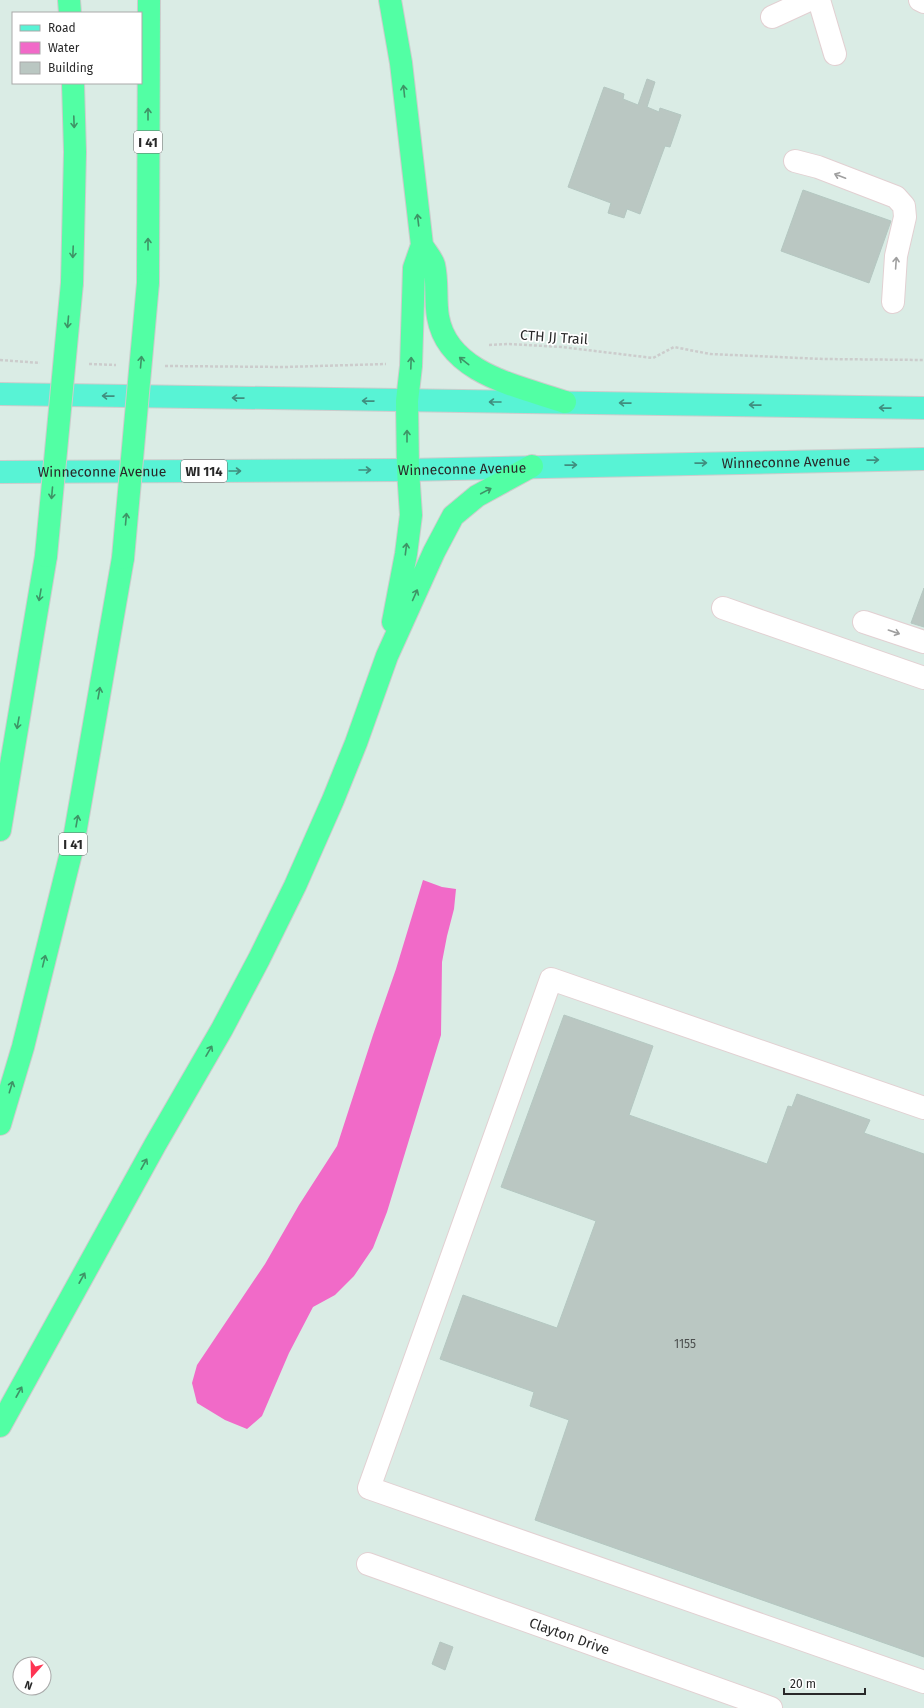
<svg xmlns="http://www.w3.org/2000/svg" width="924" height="1708" font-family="'Fira Sans',sans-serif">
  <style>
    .water { fill: #f16ac8 }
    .building { fill: #bac7c2; stroke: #b4c7c1 }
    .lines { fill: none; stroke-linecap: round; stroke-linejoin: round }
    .minor-casing { stroke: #e2d0d2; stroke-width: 24 }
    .major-casing { stroke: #ccc; stroke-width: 24 }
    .highway-casing { stroke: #ccc; stroke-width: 24 }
    .path { stroke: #ccc; stroke-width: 2.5; stroke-dasharray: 3 2; stroke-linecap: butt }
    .minor { stroke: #fff; stroke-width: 22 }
    .major { stroke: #58f3d5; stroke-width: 22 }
    .highway { stroke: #52ffa4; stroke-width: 22 }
    .highway-bridge-casing { stroke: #ccc; stroke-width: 24; stroke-linecap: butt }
    .highway-bridge { stroke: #52ffa4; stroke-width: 22 }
    .oneway { stroke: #3e9466 }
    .oneway2 { stroke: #9f9f9f }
    .oneway3 { stroke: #408e7f }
    .labels { text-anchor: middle; stroke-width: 3.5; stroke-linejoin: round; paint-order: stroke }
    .number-label { font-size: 12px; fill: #4d504f }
    .shield { fill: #fff; stroke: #696969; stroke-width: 1 }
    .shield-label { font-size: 13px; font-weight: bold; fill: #292929 }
    .street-label { font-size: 14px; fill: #292929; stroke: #fff }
  </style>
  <rect width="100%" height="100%" fill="#daece5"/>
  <!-- water -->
  <path class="water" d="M423 880 442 887 456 889 454 909 447 936 442 962 441 1035 387 1212 373 1248 354 1276 335 1295 313 1307 289 1353 262 1416 247 1429 225 1420 197 1403 192 1383 197 1365 265 1264 299 1205 337 1146 373 1035 396 969Z"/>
  <!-- building -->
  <path class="building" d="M647 79 655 82 647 107 659 112 660 108 681 115 670 147 665 146 640 214 627 209 624 218 608 213 611 203 568 187 604 87 624 94 623 99 638 105Z
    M803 190 891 221 869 283 781 251Z
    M924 588V627L911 623Z
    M564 1015 653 1046 629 1115 767 1164 788 1106 792 1107 797 1094 870 1120 864 1133 924 1154V1657L535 1520 569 1420 530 1406 534 1392 440 1359 463 1295 557 1328 596 1221 501 1187Z
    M440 1642 453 1647 445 1670 432 1664Z"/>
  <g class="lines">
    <defs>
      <g id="minor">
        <path d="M819 0 835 54"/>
        <path d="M920 0 924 2"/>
        <path d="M772 17 809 0"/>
        <path d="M795 161 818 167 896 197 904 206 905 217 896 256 893 302"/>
        <path d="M723 608 924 678"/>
        <path d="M864 622 924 642"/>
        <path d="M924 1108 551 979 369 1488 924 1682"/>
        <path id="s1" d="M368 1564 771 1708"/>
      </g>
      <g id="major">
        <path d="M0 394 924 408"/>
        <path id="s2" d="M0 472 408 470 924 459"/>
      </g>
      <path id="highway" d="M69 0 70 13
        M390 0 401 63 422 245 414 268 411 366 407 401 408 470 411 515 406 554 393 622
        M422 245C425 251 432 258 434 265 438 282 435 300 438 317 448 374 519 386 565 402
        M72 283 75 152 73 83
        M148 283 149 0
        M0 830 46 556
        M0 1124 23 1047 73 845 123 558
        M0 1426 155 1145 222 1029 259 959 295 886 333 800 356 743 387 656 434 552 453 516 477 496 532 466"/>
    </defs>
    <!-- minor casing -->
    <use href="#minor" class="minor-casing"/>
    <!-- major casing -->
    <use href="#major" class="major-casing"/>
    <!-- highway casing -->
    <use href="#highway" class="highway-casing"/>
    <!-- path -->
    <path class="path" d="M489 345 509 344 562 347 653 358 674 347 710 354 823 359 924 360
      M0 360 40 363
      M89 364 116 365
      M165 366 285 367 386 364"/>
    <!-- minor -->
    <use href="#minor" class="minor"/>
    <!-- major -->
    <use href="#major" class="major"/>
    <!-- highway -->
    <use href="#highway" class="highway"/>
    <defs>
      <path id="highway-bridge" d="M46 556 72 283
        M123 558 148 283"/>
    </defs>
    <!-- highway-bridge casing -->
    <use href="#highway-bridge" class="highway-bridge-casing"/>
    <!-- highway-bridge -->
    <use href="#highway-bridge" class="highway-bridge"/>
  </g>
  <!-- one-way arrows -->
  <defs><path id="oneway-shaft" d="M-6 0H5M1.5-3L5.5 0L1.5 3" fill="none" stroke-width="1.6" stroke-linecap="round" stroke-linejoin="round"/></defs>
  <g class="oneway">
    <use href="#oneway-shaft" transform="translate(404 91) rotate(-96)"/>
    <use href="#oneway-shaft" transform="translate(148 114) rotate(-90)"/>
    <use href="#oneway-shaft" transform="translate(74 122) rotate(88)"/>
    <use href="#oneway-shaft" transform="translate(418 220) rotate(-97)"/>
    <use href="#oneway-shaft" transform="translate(148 244) rotate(-90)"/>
    <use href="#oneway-shaft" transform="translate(73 252) rotate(92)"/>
    <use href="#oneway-shaft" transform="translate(68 322) rotate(95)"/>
    <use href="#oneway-shaft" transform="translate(464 361) rotate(-142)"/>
    <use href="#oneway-shaft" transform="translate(141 362) rotate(-85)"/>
    <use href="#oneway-shaft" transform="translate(411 363) rotate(-88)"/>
    <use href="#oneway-shaft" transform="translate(407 436) rotate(-90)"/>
    <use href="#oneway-shaft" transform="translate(486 491) rotate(-28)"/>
    <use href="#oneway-shaft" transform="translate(52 493) rotate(95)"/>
    <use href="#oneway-shaft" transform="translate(126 519) rotate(-85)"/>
    <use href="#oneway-shaft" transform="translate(406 549) rotate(-83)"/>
    <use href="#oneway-shaft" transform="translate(40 595) rotate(100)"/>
    <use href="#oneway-shaft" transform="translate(415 595) rotate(-66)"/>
    <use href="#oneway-shaft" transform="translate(99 693) rotate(-80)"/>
    <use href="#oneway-shaft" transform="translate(18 723) rotate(100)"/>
    <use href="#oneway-shaft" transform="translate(77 821) rotate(-80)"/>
    <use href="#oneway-shaft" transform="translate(44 961) rotate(-76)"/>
    <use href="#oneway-shaft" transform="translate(209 1051) rotate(-60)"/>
    <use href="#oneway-shaft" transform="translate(11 1087) rotate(-73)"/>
    <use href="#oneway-shaft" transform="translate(144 1164) rotate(-61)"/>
    <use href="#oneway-shaft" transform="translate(82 1278) rotate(-61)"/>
    <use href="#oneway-shaft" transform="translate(19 1392) rotate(-61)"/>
  </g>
  <g class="oneway2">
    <use href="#oneway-shaft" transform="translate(840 176) rotate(-159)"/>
    <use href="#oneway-shaft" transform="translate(896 263) rotate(-86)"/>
    <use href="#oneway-shaft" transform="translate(894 632) rotate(19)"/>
  </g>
  <g class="oneway3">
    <use href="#oneway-shaft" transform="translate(108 396) rotate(-179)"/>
    <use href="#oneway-shaft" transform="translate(238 398) rotate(-179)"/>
    <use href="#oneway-shaft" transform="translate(368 401) rotate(-179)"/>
    <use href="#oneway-shaft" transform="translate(495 402) rotate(-180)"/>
    <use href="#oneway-shaft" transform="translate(625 403) rotate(-179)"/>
    <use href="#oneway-shaft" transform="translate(755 405) rotate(-179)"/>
    <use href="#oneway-shaft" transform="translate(885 408) rotate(-179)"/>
    <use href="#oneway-shaft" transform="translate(873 460) rotate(-1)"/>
    <use href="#oneway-shaft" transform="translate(701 463) rotate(-1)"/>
    <use href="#oneway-shaft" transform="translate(571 465) rotate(-1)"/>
    <use href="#oneway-shaft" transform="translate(365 470)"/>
    <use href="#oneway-shaft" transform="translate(235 471)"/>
  </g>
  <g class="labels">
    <!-- number labels -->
    <g class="number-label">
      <text x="685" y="1348">1155</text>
    </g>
    <!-- shield labels -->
    <g class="shield">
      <rect x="134" y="131" width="28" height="22" rx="3"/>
      <rect x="181" y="460" width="46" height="22" rx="3"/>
      <rect x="59" y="833" width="28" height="22" rx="3"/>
    </g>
    <g class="shield-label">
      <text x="148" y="147">I 41</text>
      <text x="204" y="476">WI 114</text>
      <text x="73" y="849">I 41</text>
    </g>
    <!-- street labels -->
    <g class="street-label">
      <text transform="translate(554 337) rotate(4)" y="5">CTH JJ Trail</text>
      <text dy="5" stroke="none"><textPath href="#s2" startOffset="786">Winneconne Avenue</textPath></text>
      <text dy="5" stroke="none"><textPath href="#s2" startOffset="462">Winneconne Avenue</textPath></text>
      <text dy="5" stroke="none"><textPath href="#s2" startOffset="102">Winneconne Avenue</textPath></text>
      <text dy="5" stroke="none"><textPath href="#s1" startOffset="214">Clayton Drive</textPath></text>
    </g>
  </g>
  <!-- legend -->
  <rect x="12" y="12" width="130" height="72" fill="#ffffff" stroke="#a9a9a9"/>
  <rect x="20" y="25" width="20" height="6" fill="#58f3d5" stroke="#a9a9a9"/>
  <text x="48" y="32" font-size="12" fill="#292929">Road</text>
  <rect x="20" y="42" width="20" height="12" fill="#f16ac8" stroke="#a9a9a9"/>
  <text x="48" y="52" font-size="12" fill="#292929">Water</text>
  <rect x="20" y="62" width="20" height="12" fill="#bac7c2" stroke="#a9a9a9"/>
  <text x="48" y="72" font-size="12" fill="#292929">Building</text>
  <!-- north arrow -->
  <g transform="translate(32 1676) rotate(200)"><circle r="19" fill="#ffffff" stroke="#a9a9a9"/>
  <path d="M0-3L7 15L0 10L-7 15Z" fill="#fe3553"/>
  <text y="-6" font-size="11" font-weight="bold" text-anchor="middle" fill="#292929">N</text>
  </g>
  <!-- scale -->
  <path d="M784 1688v6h81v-6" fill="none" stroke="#292929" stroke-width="2"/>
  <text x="790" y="1688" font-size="12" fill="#292929" stroke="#ffffff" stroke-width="3" paint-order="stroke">20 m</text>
</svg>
